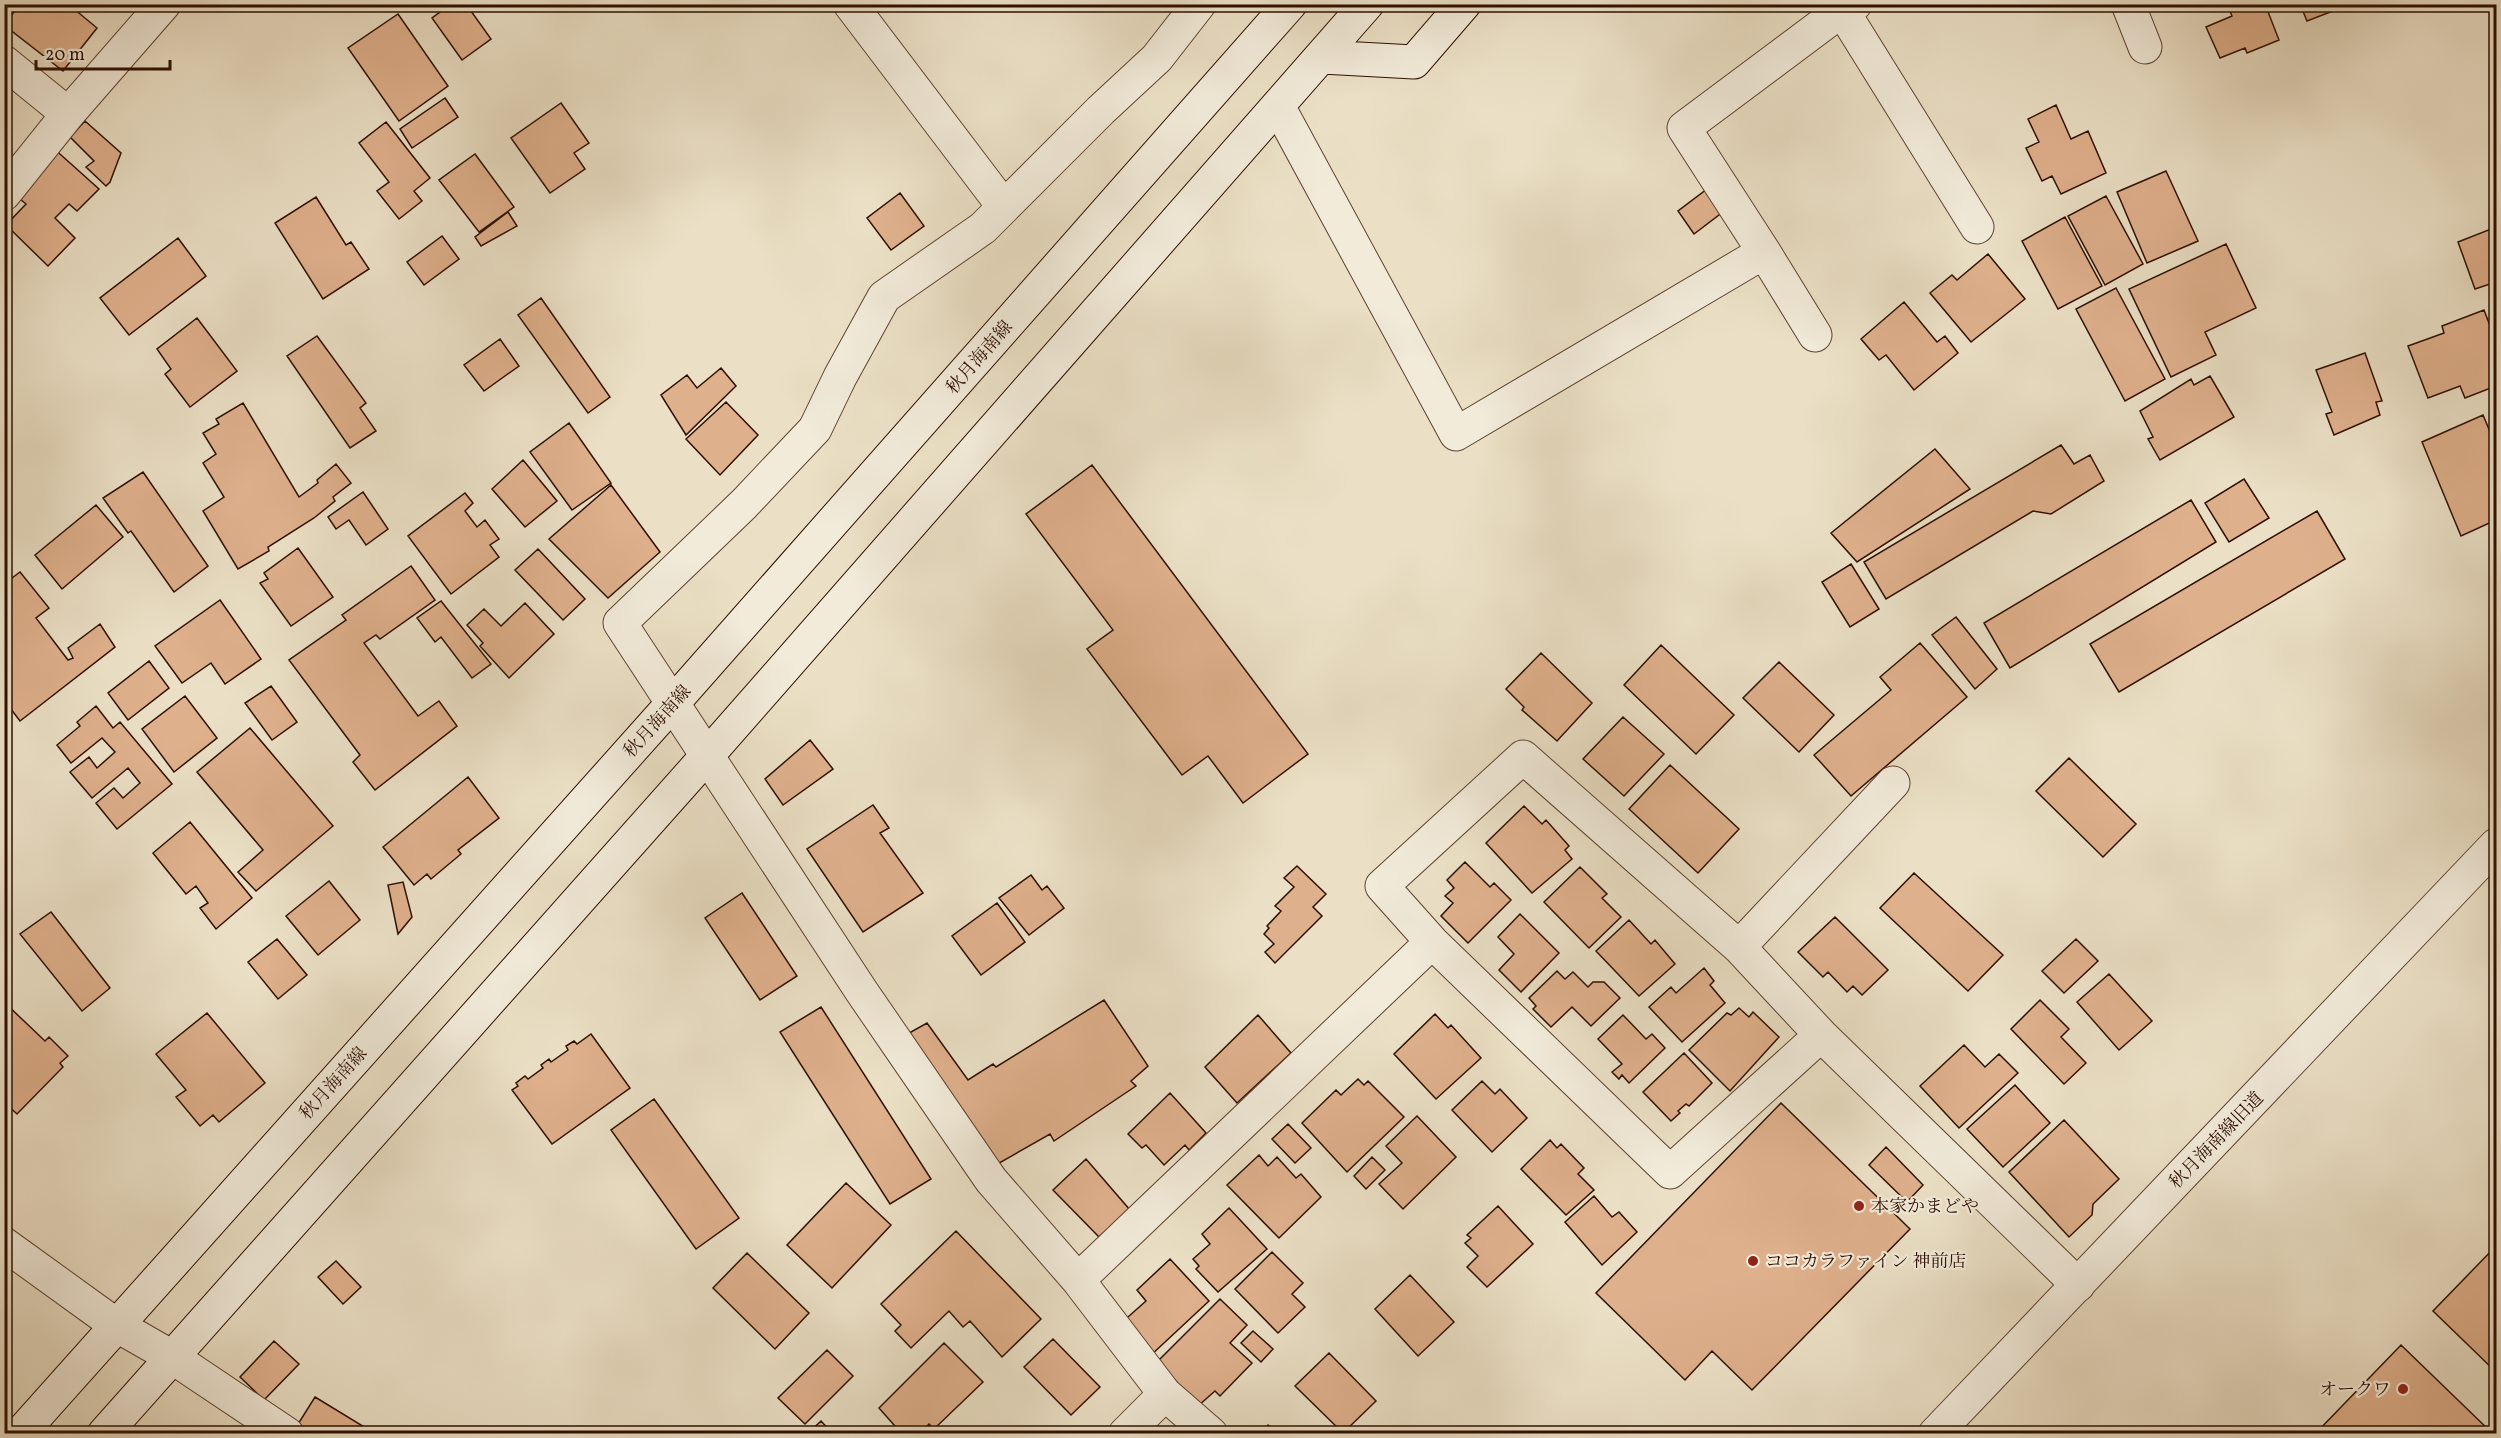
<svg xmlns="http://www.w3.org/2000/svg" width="2501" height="1438" font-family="Vollkorn,'Noto Serif JP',serif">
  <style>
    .building { fill: #dfb08c; stroke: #2e0f00; stroke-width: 1.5 }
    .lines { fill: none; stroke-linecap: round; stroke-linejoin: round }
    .minor-casing { stroke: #5d4332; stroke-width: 35 }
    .tertiary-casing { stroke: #5d4332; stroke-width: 35 }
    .secondary-casing { stroke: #2e0f00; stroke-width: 35 }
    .minor { stroke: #f2ebda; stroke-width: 33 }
    .tertiary { stroke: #f2ebda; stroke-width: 33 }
    .secondary { stroke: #f2ebda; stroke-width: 33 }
    .poi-dot { fill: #8f2418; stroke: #f2ebda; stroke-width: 2 }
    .labels { text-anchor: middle; stroke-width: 4.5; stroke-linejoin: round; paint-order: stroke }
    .street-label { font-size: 18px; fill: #2e0f00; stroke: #f2ebda }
    .poi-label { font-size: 18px; fill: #2e0f00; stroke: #f2ebda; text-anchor: start }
  </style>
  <rect width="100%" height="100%" fill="#ebe0c6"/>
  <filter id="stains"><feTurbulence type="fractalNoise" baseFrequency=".00333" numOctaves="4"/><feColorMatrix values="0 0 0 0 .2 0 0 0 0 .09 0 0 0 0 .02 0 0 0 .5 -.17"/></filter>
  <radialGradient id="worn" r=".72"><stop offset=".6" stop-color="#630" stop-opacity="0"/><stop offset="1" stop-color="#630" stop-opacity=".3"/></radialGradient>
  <!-- building -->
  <path class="building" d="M20 4H46L51 8 54 4H68L97 28 63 71 4 25Z
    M451 4H466L491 39 462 60 432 18Z
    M2240 4H2265L2279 40 2247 53 2245 48 2220 58 2206 27 2232 16 2229 9Z
    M2300 4H2351L2307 21Z
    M398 14 448 86 399 121 348 48Z
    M445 98 458 117 412 148 400 129Z
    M561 103 589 143 574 153 585 169 550 193 511 138Z
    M2056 105 2071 139 2088 131 2106 173 2061 194 2052 176 2042 181 2026 148 2039 142 2028 119Z
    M85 121 121 153 110 182 106 186 86 167 94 161 70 137Z
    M386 122 430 178 414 191 422 201 399 219 377 191 389 182 359 143Z
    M51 146 99 189 77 211 69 204 55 218 75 238 48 266 6 225 26 204 8 189Z
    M475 154 514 207 479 232 439 180Z
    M2166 171 2198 241 2147 263 2117 192Z
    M1715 183 1732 205 1694 234 1678 211Z
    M900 193 924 226 891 250 867 218Z
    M2106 196 2143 264 2105 285 2068 216Z
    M316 197 346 245 351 242 369 269 323 299 275 223Z
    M508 212 517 226 481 246 475 237Z
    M2065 217 2102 286 2058 309 2022 241Z
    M2496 227V282L2475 289 2458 242Z
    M442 236 459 259 424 285 407 262Z
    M178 238 206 276 129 335 100 298Z
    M2226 244 2256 308 2205 332 2216 355 2171 377 2129 289Z
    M1988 254 2025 299 1971 342 1930 293 1952 275 1957 280Z
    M2116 288 2165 379 2125 401 2076 309Z
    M541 298 610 397 588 413 518 315Z
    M1904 302 1937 342 1945 336 1958 353 1914 390 1886 355 1879 360 1861 339Z
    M2484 310 2489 323 2496 321V386L2465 398 2460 386 2428 398 2408 346 2444 333 2442 326Z
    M197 318 237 371 190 407 165 374 171 369 157 349Z
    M317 336 366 403 360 408 376 431 350 448 287 356Z
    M500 339 519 366 484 391 464 365Z
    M2365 353 2382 401 2376 402 2380 415 2334 435 2326 414 2332 412 2316 370Z
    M721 368 736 386 686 435 661 395 687 375 697 388Z
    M2210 376 2234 417 2160 460 2148 439 2153 437 2140 411 2191 379 2194 385Z
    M726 402 758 435 720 475 686 439Z
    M243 403 299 497 318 483 317 480 336 464 351 483 333 497 335 501 314 518 268 547 269 551 238 569 203 511 224 497 203 463 216 454 203 433 219 424 216 419Z
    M2483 415 2496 446V520L2461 536 2422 442Z
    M569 423 611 483 572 510 530 452Z
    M2061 445 2074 464 2090 455 2104 481 2051 514 2033 511 1886 599 1864 562Z
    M1935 449 1970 489 1857 562 1831 533Z
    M523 460 557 501 525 527 492 489Z
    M1092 465 1308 754 1243 803 1208 756 1182 775 1087 649 1113 630 1026 514Z
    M143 472 208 566 174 592 131 531 128 533 103 498Z
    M2244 479 2269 518 2229 542 2205 503Z
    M611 485 660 552 608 598 549 539Z
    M363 492 388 529 366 545 349 520 336 529 328 517Z
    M465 493 473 503 465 511 477 527 485 520 499 539 490 545 499 557 451 594 408 536Z
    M2191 500 2216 542 2010 668 1984 623Z
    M96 505 123 537 62 589 35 555Z
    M2317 511 2345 559 2119 692 2090 644Z
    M298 548 333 597 291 626 260 583 268 579 264 573Z
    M538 549 585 599 563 620 515 570Z
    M1851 564 1879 609 1850 627 1822 582Z
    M411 566 435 600 380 639 376 635 364 643 418 716 439 701 457 726 375 790 353 762 360 755 289 660 346 620 342 615Z
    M20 572 49 608 36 618 68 660 73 658 68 648 100 624 115 647 20 721 4 700V584Z
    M220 600 261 659 225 684 211 663 182 683 155 646Z
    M441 601 491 664 472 678 441 637 435 642 417 618Z
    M525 603 554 634 509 678 480 646 483 643 467 625 484 609 501 626Z
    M1956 617 1997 669 1975 689 1932 635Z
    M1920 643 1967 697 1851 796 1814 755 1891 690 1880 677Z
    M1661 645 1734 715 1696 754 1624 685Z
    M1541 653 1592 703 1557 741 1522 710 1524 707 1506 689Z
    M149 661 169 688 128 720 108 693Z
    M1779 662 1834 715 1799 752 1743 698Z
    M271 686 297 722 272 740 245 703Z
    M185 696 217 738 174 772 142 729Z
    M96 706 113 728 120 722 172 784 117 829 96 803 114 788 123 798 140 783 128 768 92 798 70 772 89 757 97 768 115 752 102 738 71 763 57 745 80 726 77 722Z
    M1623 717 1664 754 1624 796 1583 759Z
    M250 728 333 826 256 891 238 872 263 850 197 772Z
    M810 740 833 769 783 805 765 779Z
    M2069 758 2136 824 2103 857 2036 791Z
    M1670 765 1739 829 1698 873 1629 809Z
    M468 777 499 818 458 850 461 854 431 879 427 874 414 885 383 847Z
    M873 805 889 828 880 833 923 893 863 932 807 849Z
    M1524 806 1542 824 1546 820 1569 846 1565 850 1572 859 1532 893 1486 843Z
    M190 822 252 898 216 929 200 908 208 903 196 886 186 894 153 853Z
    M1465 862 1490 887 1494 883 1511 900 1468 943 1441 916 1453 903 1445 896 1454 888 1447 880Z
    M1297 866 1326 894 1313 907 1322 916 1275 963 1265 952 1274 944 1264 934 1269 928 1267 926 1281 911 1275 906 1294 887 1284 878Z
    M1580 867 1607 894 1602 898 1621 917 1589 948 1544 902Z
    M1914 873 2003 955 1968 991 1880 908Z
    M1031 875 1042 890 1047 886 1064 908 1029 935 999 898Z
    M329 881 360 920 318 955 286 916Z
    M403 882 412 917 398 934 388 885Z
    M742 893 797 976 760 1000 705 918Z
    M997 903 1025 942 981 975 952 936Z
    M51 912 110 988 82 1011 20 934Z
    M1520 914 1559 953 1521 992 1499 970 1514 954 1498 937Z
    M1835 917 1888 970 1862 995 1853 986 1847 992 1828 972 1823 977 1798 952Z
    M1629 920 1651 944 1655 940 1675 964 1639 996 1596 951Z
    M277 939 307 975 278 999 248 962Z
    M2076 939 2098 961 2064 993 2042 971Z
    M1704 968 1714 981 1710 985 1725 1003 1682 1042 1649 1007 1671 987 1676 993Z
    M1557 971 1565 979 1573 972 1588 987 1593 982H1604L1620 998 1591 1026 1572 1007 1551 1027 1533 1009 1536 1006 1529 998Z
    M2109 974 2152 1021 2119 1050 2077 1002Z
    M1104 1000 1148 1066 1131 1081 1136 1086 1054 1141 1050 1134 994 1166 902 1037 927 1023 968 1080 993 1064 996 1067Z
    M2040 1000 2069 1029 2061 1037 2086 1063 2064 1084 2011 1029Z
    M4 1002 45 1041 49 1037 68 1056 60 1063 63 1067 17 1114 4 1102Z
    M821 1007 931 1179 890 1204 780 1032Z
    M1739 1008 1749 1017 1753 1012 1779 1037 1730 1091 1689 1050 1727 1013 1731 1015Z
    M207 1013 265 1083 219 1122 213 1115 200 1126 176 1097 186 1090 156 1054Z
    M1435 1014 1448 1028 1451 1025 1481 1058 1436 1099 1394 1054Z
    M1258 1015 1291 1053 1237 1103 1205 1067Z
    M1623 1015 1646 1039 1652 1034 1665 1048 1629 1083 1622 1075 1619 1079 1612 1072 1622 1064 1598 1039Z
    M591 1034 630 1088 552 1144 512 1090 518 1086 516 1083 525 1076 528 1079 543 1068 541 1065 549 1059 551 1062 568 1050 566 1046 574 1041 577 1044Z
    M1964 1045 1985 1067 1999 1054 2018 1073 1959 1128 1920 1086Z
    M1684 1053 1712 1083 1689 1106 1686 1104 1678 1111 1680 1113 1671 1121 1643 1092Z
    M1358 1079 1364 1085 1368 1081 1404 1117 1347 1172 1302 1123 1336 1090 1341 1095Z
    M1482 1081 1495 1094 1500 1089 1527 1118 1492 1152 1452 1110Z
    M2015 1085 2050 1123 2003 1167 1967 1129Z
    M1170 1093 1206 1133 1189 1150 1185 1145 1164 1165 1146 1145 1142 1148 1128 1134Z
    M654 1099 739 1218 696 1249 611 1130Z
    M1781 1103 1910 1229 1752 1390 1712 1351 1685 1380 1596 1293Z
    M1417 1116 1456 1157 1403 1209 1379 1184 1402 1163 1386 1146Z
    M2064 1120 2119 1179 2093 1204 2092 1215 2069 1237 2009 1172Z
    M1288 1124 1311 1148 1295 1163 1272 1139Z
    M1550 1140 1557 1148 1561 1144 1584 1168 1578 1174 1594 1190 1566 1215 1521 1169Z
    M1886 1147 1923 1185 1907 1202 1869 1165Z
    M1259 1155 1268 1166 1277 1157 1296 1178 1301 1174 1321 1197 1279 1238 1227 1185Z
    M1372 1157 1385 1170 1366 1189 1354 1176Z
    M1086 1159 1130 1210 1099 1237 1053 1190Z
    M846 1183 891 1225 832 1288 787 1245Z
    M1594 1196 1612 1217 1619 1212 1637 1232 1602 1265 1565 1222Z
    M1498 1206 1533 1244 1487 1287 1467 1267 1478 1256 1465 1243 1471 1238 1467 1235Z
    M1229 1208 1267 1249 1218 1292 1196 1269 1199 1266 1193 1259 1210 1244 1202 1234Z
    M956 1231 1041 1319 1002 1357 970 1321 963 1327 949 1311 911 1348 895 1331 901 1325 881 1304Z
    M2496 1246V1372L2433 1311Z
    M1272 1252 1303 1283 1292 1294 1305 1307 1278 1333 1235 1289Z
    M747 1253 809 1313 775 1349 713 1288Z
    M1170 1259 1209 1301 1149 1357 1119 1325 1146 1301 1137 1290Z
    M336 1261 361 1287 343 1304 318 1277Z
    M1410 1275 1454 1322 1418 1356 1375 1309Z
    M1220 1299 1247 1325 1230 1343 1252 1363 1220 1396 1215 1391 1198 1406 1158 1361Z
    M1253 1331 1273 1349 1261 1362 1241 1343Z
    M1053 1339 1100 1387 1071 1415 1024 1367Z
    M274 1341 299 1364 264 1400 240 1377Z
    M944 1343 983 1382 934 1429 929 1424 919 1434H902L879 1408Z
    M2401 1345 2493 1434H2315Z
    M827 1350 853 1376 805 1424 778 1398Z
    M1329 1353 1376 1401 1343 1433 1295 1386Z
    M315 1397 366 1428 363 1434 293 1432Z
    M821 1421 833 1434H807Z
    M1268 1425 1278 1434H1261Z"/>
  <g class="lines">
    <defs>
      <path id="minor" d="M850 4 1004 207 983 228 884 297 840 377 815 429 744 504 620 623 862 992 991 1180 1078 1280 1165 1394 1211 1434
        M2128 4 2145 47
        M1842 10 1977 227
        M4 62 68 114
        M1278 106 1456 434 1764 252 1684 128 1842 10 1855 4
        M4 194 68 114 164 4
        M1004 207 1101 110 1157 58 1199 4
        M1764 252 1815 335
        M1739 947 1821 1035 2078 1285
        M1821 1035 1670 1172 1432 942 1382 886 1523 757 1739 947 1893 783
        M4 1244 116 1325 172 1357 287 1434
        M1078 1280 1432 942
        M1125 1434 1165 1394"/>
      <path id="tertiary" d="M1935 1434 2496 845"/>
      <path id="secondary" d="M1322 57 1414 62 1464 4
        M20 1434 672 704 1290 4
        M104 1434 706 757 1367 4"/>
    </defs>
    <!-- minor casing -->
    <use href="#minor" class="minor-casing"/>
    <!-- tertiary casing -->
    <use href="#tertiary" class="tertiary-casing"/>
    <!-- secondary casing -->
    <use href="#secondary" class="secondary-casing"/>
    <!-- minor -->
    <use href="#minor" class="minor"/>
    <!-- tertiary -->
    <use href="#tertiary" class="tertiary"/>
    <!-- secondary -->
    <use href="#secondary" class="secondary"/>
  </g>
  <!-- markers -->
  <g class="poi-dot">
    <circle cx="1859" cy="1206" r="6"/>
    <circle cx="1753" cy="1261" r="6"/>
    <circle cx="2403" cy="1389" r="6"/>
  </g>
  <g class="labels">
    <!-- street labels -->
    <g class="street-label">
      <text transform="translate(979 357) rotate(-49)" y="6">秋月海南線</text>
      <text transform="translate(657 721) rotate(-48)" y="6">秋月海南線</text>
      <text transform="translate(333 1083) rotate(-48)" y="6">秋月海南線</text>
      <text transform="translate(2216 1140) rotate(-46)" y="6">秋月海南線旧道</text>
    </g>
    <!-- poi labels -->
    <g class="poi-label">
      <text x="1871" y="1212">本家かまどや</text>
      <text x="1765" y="1267">ココカラファイン 神前店</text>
      <text x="2391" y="1395" text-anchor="end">オークワ</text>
    </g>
  </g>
  <!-- margin -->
  <rect width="2501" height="1438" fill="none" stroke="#ebe0c6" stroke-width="24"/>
  <rect x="6" y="6" width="2489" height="1426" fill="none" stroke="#2e0f00" stroke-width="3"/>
  <rect x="12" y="12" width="2477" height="1414" fill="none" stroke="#2e0f00" stroke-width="1.5"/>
  <!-- scale -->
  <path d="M36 60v9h134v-9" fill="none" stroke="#2e0f00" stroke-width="3"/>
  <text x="45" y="60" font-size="18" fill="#2e0f00" stroke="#f2ebda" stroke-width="4.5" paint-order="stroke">20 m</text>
  <rect width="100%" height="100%" filter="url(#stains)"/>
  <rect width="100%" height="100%" fill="url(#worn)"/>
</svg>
